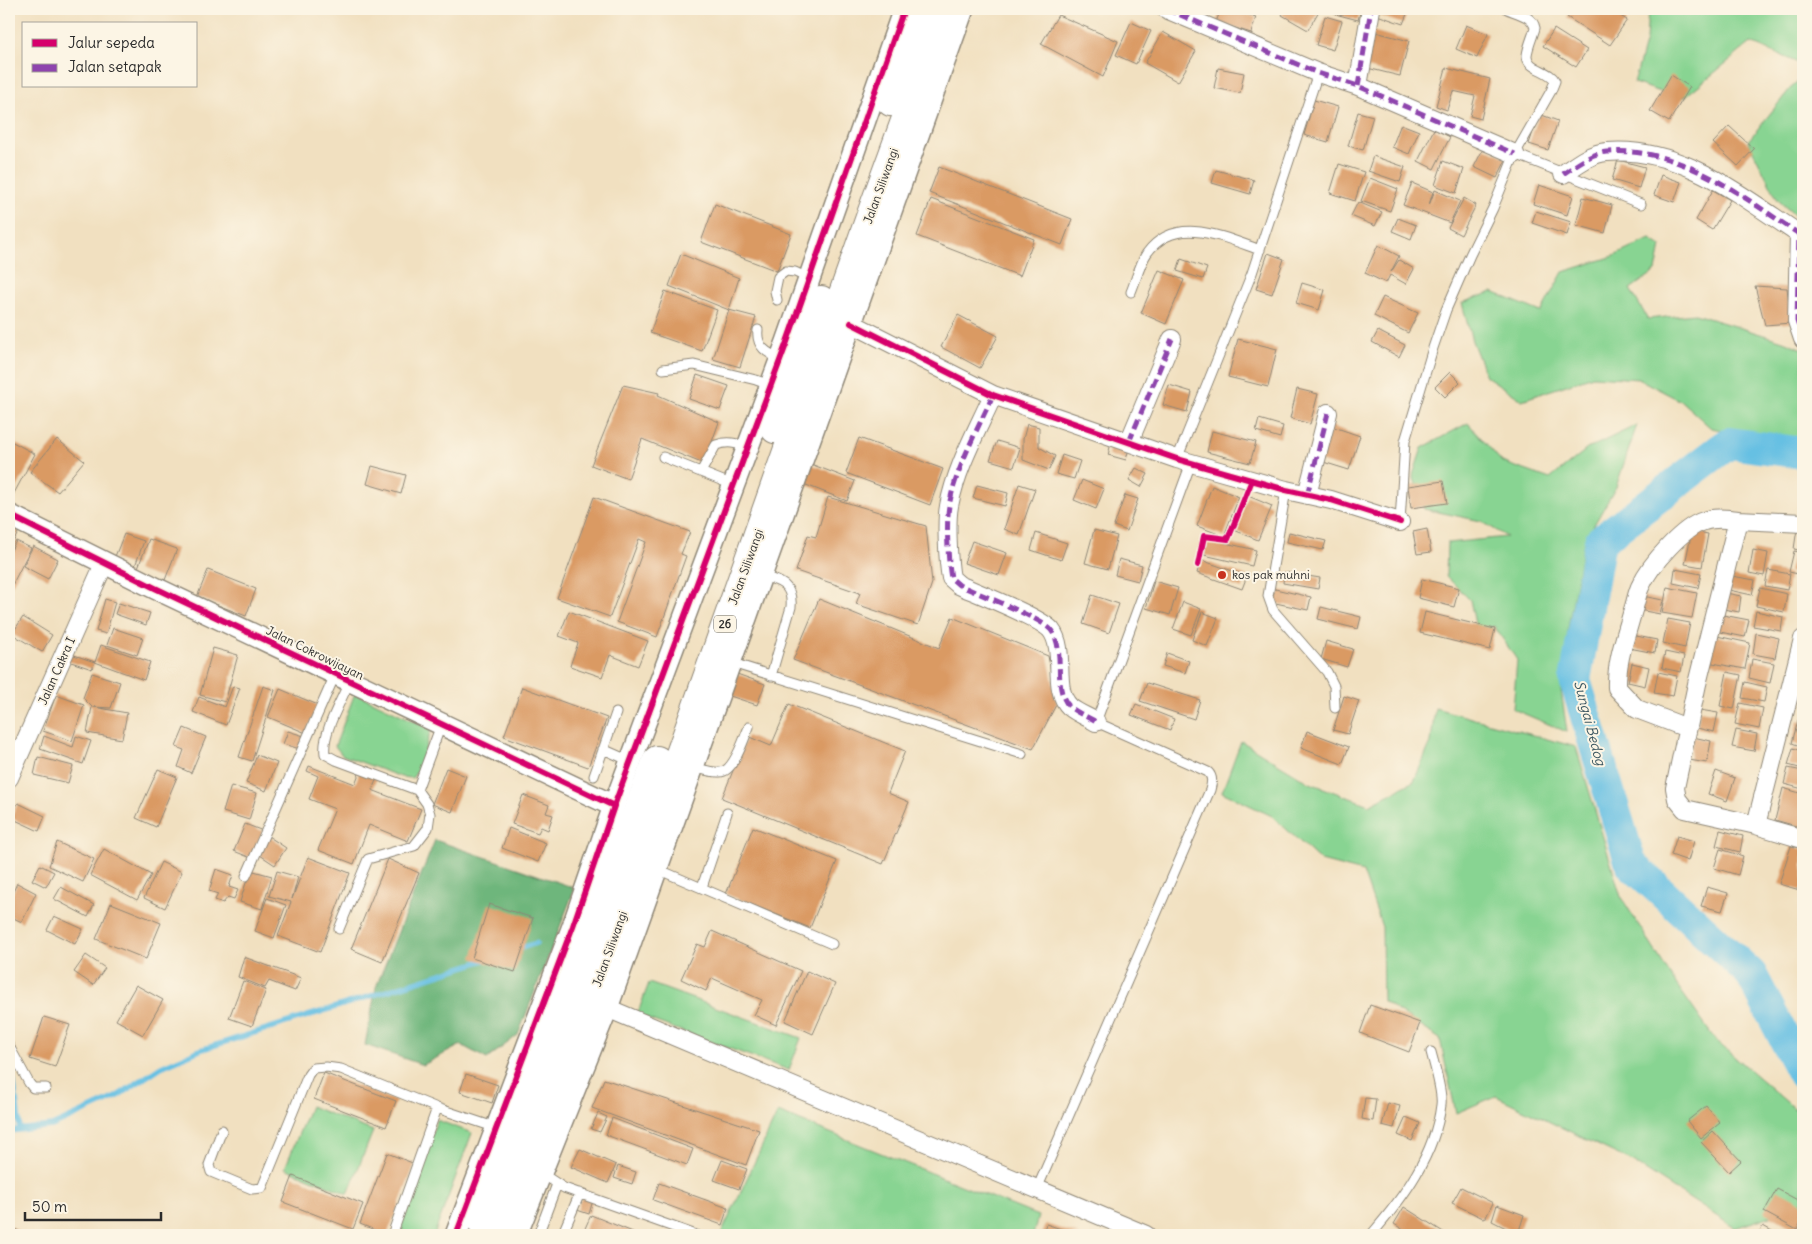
<svg xmlns="http://www.w3.org/2000/svg" width="1812" height="1244" font-family="Delius,sans-serif">
  <style>
    .green { fill: #88d492; stroke: #5a805e }
    .forest { fill: #6eb67c; stroke: #4c7054 }
    .lines { fill: none; stroke-linecap: round; stroke-linejoin: round }
    .stream { stroke: #66c0e3; stroke-width: 5.5 }
    .river { stroke: #66c0e3; stroke-width: 32 }
    .building { fill: #da9a64 }
    .service-casing { stroke: #8e8676; stroke-width: 11 }
    .minor-casing { stroke: #8e8676; stroke-width: 20 }
    .tertiary-casing { stroke: #8e8676; stroke-width: 24 }
    .trunk-casing { stroke: #8e8676; stroke-width: 30 }
    .service { stroke: #fff; stroke-width: 9 }
    .minor { stroke: #fff; stroke-width: 18 }
    .tertiary { stroke: #fff; stroke-width: 21 }
    .trunk { stroke: #fff; stroke-width: 28 }
    .quiet { stroke: #8e44ad; stroke-width: 5; stroke-dasharray: 10 5; stroke-linecap: butt }
    .cycleway-casing { stroke: #fcf5e5; stroke-width: 9 }
    .cycleway { stroke: #d6006c; stroke-width: 6 }
    .poi-dot { fill: #c8321e; stroke: #fcf5e5; stroke-width: 2 }
    .labels { text-anchor: middle; stroke-width: 4; stroke-linejoin: round; paint-order: stroke }
    .shield { fill: #fcf5e5; stroke: #6a6863; stroke-width: 1 }
    .shield-label { font-size: 11px; font-weight: bold; fill: #2b2b2b }
    .street-label { font-size: 12px; fill: #2b2b2b; stroke: #fcf5e5 }
    .poi-label { font-size: 12px; fill: #2b2b2b; stroke: #fcf5e5; text-anchor: start }
    .water-label { font-size: 14px; font-style: italic; fill: #3d5862; stroke: #fcf5e5 }
  </style>
  <rect width="100%" height="100%" fill="#fcf5e5"/>
  <filter id="ink" filterUnits="userSpaceOnUse"><feTurbulence type="fractalNoise" baseFrequency=".02" numOctaves="2"/><feDisplacementMap in="SourceGraphic" scale="10" xChannelSelector="R" yChannelSelector="G"/><feConvolveMatrix kernelMatrix="1 2 1 2 8 2 1 2 1" color-interpolation-filters="sRGB"/></filter>
  <filter id="wash" filterUnits="userSpaceOnUse"><feTurbulence type="fractalNoise" baseFrequency=".0096" numOctaves="4" result="noise"/><feDisplacementMap in="SourceGraphic" scale="20" xChannelSelector="R" yChannelSelector="G"/><feGaussianBlur stdDeviation="1.12" result="paint"/><feColorMatrix in="noise" values="0 0 0 0 0 0 0 0 0 0 0 0 0 0 0 0 0 1.4 0 .05"/><feComposite in="paint" operator="in"/></filter>
  <g filter="url(#wash)">
    <rect width="100%" height="100%" fill="#f1e0c0"/>
    <!-- green -->
    <path class="green" d="M1648 9H1803V65L1751 43 1682 99 1634 83 1646 40Z
      M1803 80V223L1778 200 1748 141 1794 84Z
      M1650 239 1661 246 1656 271 1630 289 1648 319 1695 314 1783 341 1803 349V439L1783 442 1711 428 1681 401 1639 379 1593 376 1522 400 1486 376 1472 341 1462 303 1492 292 1541 312 1563 272 1614 256Z
      M1468 423 1502 462 1550 479 1587 449 1637 425 1616 487 1584 542 1569 622 1561 690 1567 732 1513 709 1517 660 1494 626 1477 633 1470 600 1446 576 1447 543 1507 537 1481 521 1424 509 1413 475 1422 448Z
      M355 693 431 729 420 768 412 778 401 777 342 755 335 746Z
      M1435 708 1576 747 1621 897 1676 984 1716 1041 1803 1116V1205L1735 1228 1631 1161 1496 1096 1456 1113 1440 1039 1383 1001 1382 927 1363 872 1321 861 1272 816 1222 792 1241 741 1310 783 1369 805 1414 781 1431 742Z
      M649 983 801 1038 789 1070 637 1015Z
      M310 1106 373 1131 348 1194 285 1168Z
      M778 1112 1038 1216 1033 1235H724L721 1234Z
      M437 1120 472 1133 434 1235H399L395 1234Z"/>
    <!-- forest -->
    <path class="forest" d="M435 840 575 888 518 1035 487 1059 461 1045 423 1065 365 1045 376 987Z"/>
    <g class="lines">
      <!-- stream -->
      <path class="stream" d="M516 950 536 943
        M9 1070 13 1078 20 1129
        M9 1131 52 1126 116 1097 161 1067 200 1050 488 959"/>
      <!-- river -->
      <path class="river" d="M1803 453 1729 443 1600 541 1575 680 1631 864 1751 974 1803 1074"/>
    </g>
    <g id="blocks">
      <!-- building -->
      <path class="building" d="M1188 9H1209L1205 17Z
        M1221 9H1230L1256 17 1251 33 1216 22Z
        M1285 9H1320L1308 30 1282 15Z
        M1337 9H1361L1358 20 1335 14Z
        M1380 9H1409L1403 24 1377 15Z
        M1572 9H1609L1627 20 1610 45 1567 17Z
        M1058 15 1118 41 1103 77 1041 44Z
        M1325 16 1342 21 1333 50 1316 45Z
        M1131 22 1151 31 1136 64 1116 55Z
        M1466 25 1488 34 1477 58 1456 49Z
        M1554 29 1587 50 1576 67 1543 46Z
        M1372 31 1409 41 1400 76 1363 67Z
        M1163 32 1196 51 1178 82 1145 63Z
        M1218 68 1244 73 1240 93 1214 88Z
        M1446 68 1490 79 1481 119 1470 116 1475 96 1453 91 1447 110 1436 106Z
        M1671 75 1690 87 1669 122 1650 111Z
        M1314 100 1338 107 1328 142 1304 135Z
        M1358 112 1373 116 1363 150 1348 146Z
        M1539 114 1558 121 1548 150 1529 144Z
        M1401 124 1419 131 1409 154 1392 147Z
        M1729 126 1754 149 1738 166 1713 143Z
        M1434 129 1450 137 1434 169 1418 161Z
        M1484 147 1507 158 1497 178 1474 167Z
        M1373 156 1405 167 1400 182 1368 171Z
        M1618 160 1645 167 1639 188 1612 180Z
        M1443 161 1464 169 1456 193 1435 185Z
        M1339 164 1364 172 1355 201 1330 193Z
        M939 167 1072 219 1062 245 929 193Z
        M1216 170 1254 180 1250 194 1212 183Z
        M1661 175 1681 182 1674 202 1654 195Z
        M1370 178 1398 189 1390 211 1361 201Z
        M1412 183 1433 192 1429 205 1435 190 1460 201 1450 223 1403 205Z
        M1539 185 1573 196 1567 215 1533 204Z
        M1713 190 1730 200 1712 230 1696 220Z
        M1583 197 1612 205 1605 233 1576 225Z
        M1464 198 1476 205 1461 235 1448 228Z
        M931 199 1034 239 1020 276 917 236Z
        M1358 202 1382 212 1375 226 1351 216Z
        M715 204 791 234 777 271 701 242Z
        M1536 211 1571 222 1567 235 1532 223Z
        M1398 218 1416 225 1411 239 1392 231Z
        M1378 245 1399 256 1391 272 1399 260 1414 269 1406 284 1390 275 1386 283 1365 273Z
        M1268 253 1284 259 1272 294 1256 289Z
        M681 254 739 278 729 310 669 286Z
        M1181 259 1207 268 1203 279 1177 271Z
        M1159 270 1184 280 1166 324 1141 313Z
        M1302 283 1325 290 1319 310 1296 303Z
        M1755 286 1787 288 1791 323 1765 325Z
        M665 291 717 310 702 351 650 333Z
        M1383 297 1418 313 1408 333 1374 316Z
        M729 310 756 317 740 367 713 359Z
        M958 315 998 336 980 368 941 347Z
        M1378 331 1405 345 1399 357 1372 342Z
        M1238 339 1277 349 1268 387 1228 377Z
        M1450 372 1460 382 1445 397 1435 387Z
        M697 375 729 386 720 410 689 399Z
        M623 385 659 393 658 395 719 422 704 464 642 439 628 479 591 465Z
        M1169 385 1192 392 1187 412 1163 405Z
        M1297 389 1318 394 1310 424 1290 418Z
        M1259 419 1283 426 1280 438 1256 431Z
        M1027 424 1039 427V447L1055 456 1049 470 1023 460V439Z
        M1331 426 1360 436 1349 470 1320 461Z
        M1212 431 1256 442 1250 463 1207 452Z
        M859 438 943 469 930 505 846 473Z
        M57 439 84 461 58 492 30 472Z
        M9 440 35 454 11 499 9 498Z
        M997 441 1020 448 1014 467 990 460Z
        M1111 443 1129 448 1126 460 1108 455Z
        M1062 455 1080 461 1074 479 1056 474Z
        M808 463 855 481 847 501 801 483Z
        M372 466 406 475 401 494 367 484Z
        M1136 468 1148 474 1141 487 1129 480Z
        M1082 480 1104 489 1096 509 1074 500Z
        M1443 481 1447 503 1411 508 1408 486Z
        M1019 484 1035 489 1019 535 1004 529Z
        M977 485 1008 493 1005 506 973 498Z
        M1212 486 1239 497 1224 536 1197 526Z
        M1125 495 1138 499 1127 531 1114 526Z
        M1248 496 1272 506 1258 540 1234 530Z
        M594 497 690 532 681 554 686 556 657 637 617 622 646 542 639 539 610 617 557 598Z
        M828 497 926 526 932 583 918 625 856 604 860 593 796 571 808 535 816 537Z
        M9 526 19 531 10 548H9Z
        M1427 529 1431 552 1417 554 1413 532Z
        M1797 529 1803 530V551L1794 549Z
        M1094 530 1117 536 1108 569 1085 563Z
        M1692 531 1708 534 1702 567 1685 564Z
        M1289 532 1326 541 1323 550 1287 542Z
        M1036 533 1067 543 1061 560 1031 550Z
        M124 534 144 541 135 566 114 559Z
        M149 539 177 549 165 580 137 570Z
        M1208 539 1256 550 1252 566 1204 555Z
        M16 541 31 548 9 591V554Z
        M972 541 1007 553 999 575 964 563Z
        M33 546 58 559 48 579 23 566Z
        M1753 550 1768 553 1764 576 1749 573Z
        M1794 551 1803 553V575L1789 572Z
        M1119 559 1142 565 1138 581 1115 575Z
        M1201 560 1247 576 1242 589 1197 573Z
        M1675 569 1701 574 1698 588 1673 583Z
        M208 570 256 589 246 616 197 597Z
        M1768 570 1790 574 1787 590 1765 586Z
        M1284 572 1320 578 1318 589 1283 583Z
        M1726 575 1755 580 1752 595 1724 589Z
        M1422 579 1459 588 1454 607 1418 598Z
        M1154 581 1178 588 1170 615 1146 608Z
        M1667 587 1697 593 1692 618 1662 613Z
        M1760 588 1787 594 1784 612 1756 606Z
        M1275 589 1311 597 1308 610 1271 602Z
        M1721 592 1741 596 1739 612 1718 608Z
        M1092 595 1119 604 1109 633 1083 624Z
        M1642 596 1663 600 1660 614 1639 610Z
        M105 599 115 602 106 634 96 631Z
        M819 599 939 648 952 617 1048 656 1057 703 1033 749 793 660Z
        M1183 602 1201 609 1191 635 1173 629Z
        M119 603 150 613 146 625 115 614Z
        M1321 607 1361 617 1358 629 1318 619Z
        M569 611 648 641 638 666 610 655 602 677 570 666 578 643 559 636Z
        M1756 611 1783 617 1781 631 1753 626Z
        M1202 612 1218 618 1207 646 1192 640Z
        M1425 612 1495 629 1490 650 1420 633Z
        M1718 614 1749 620 1745 637 1715 631Z
        M23 617 52 635 42 652 12 634Z
        M1668 619 1690 623 1685 648 1663 643Z
        M113 628 143 638 137 655 107 645Z
        M1756 633 1779 638 1775 658 1753 654Z
        M1631 635 1657 640 1655 653 1629 648Z
        M1712 635 1750 643 1745 669 1707 662Z
        M1326 641 1353 649 1347 667 1321 659Z
        M101 645 150 662 144 680 95 662Z
        M213 648 238 655 225 702 200 695Z
        M1665 652 1684 656 1681 672 1662 668Z
        M68 653 95 662 92 669 65 660Z
        M1167 653 1189 661 1185 673 1163 666Z
        M1752 659 1774 663 1770 683 1749 678Z
        M1632 663 1649 667 1645 686 1628 682Z
        M1658 672 1677 676 1673 696 1654 693Z
        M1727 672 1741 675 1734 709 1720 706Z
        M92 673 120 682 111 708 94 707 127 713 122 739 87 733 92 707 83 698Z
        M737 674 765 684 757 705 730 696Z
        M1745 682 1767 687 1764 702 1742 698Z
        M1147 683 1200 700 1194 719 1140 701Z
        M233 686 240 688 226 725 193 712 199 697 225 707Z
        M263 686 275 690 252 761 239 757Z
        M522 687 607 718 588 767 504 736Z
        M280 689 318 705 306 733 268 717Z
        M56 695 84 705 72 741 43 731Z
        M1344 696 1359 701 1348 734 1333 730Z
        M1740 703 1763 708 1759 729 1735 724Z
        M789 704 905 751 888 793 909 802 883 864 722 798 747 736 771 746Z
        M1136 704 1174 719 1170 730 1131 715Z
        M1700 710 1718 713 1714 732 1697 728Z
        M1798 720 1803 722V747L1792 743Z
        M184 728 206 737 191 773 178 767 184 750 176 747Z
        M1736 730 1757 734 1754 751 1732 747Z
        M288 731 304 736 300 749 283 744Z
        M1307 731 1349 747 1342 764 1301 748Z
        M44 736 73 747 76 736 91 741 83 764 40 749Z
        M1693 737 1711 741 1707 763 1689 760Z
        M1793 748 1803 751V769L1788 765Z
        M257 755 277 763 266 791 246 783Z
        M38 757 73 766 68 783 34 775Z
        M309 766 355 784 360 771 377 778 372 790 421 809 408 841 369 825 354 864 318 850 335 809 309 799 318 776 307 771Z
        M446 768 466 776 452 812 432 804Z
        M1788 768 1803 771V789L1784 784Z
        M158 769 177 777 156 827 136 818Z
        M1716 771 1735 778 1727 801 1708 794Z
        M231 786 257 793 249 820 223 812Z
        M1783 788 1803 794V828L1775 820Z
        M523 795 549 805 546 813 553 815 548 830 541 827 538 833 512 824Z
        M18 803 45 816 39 831 11 818Z
        M245 824 263 831 251 858 234 851Z
        M753 827 837 861 810 928 726 894Z
        M509 828 546 843 538 862 502 848Z
        M1720 830 1743 836 1740 852 1716 846Z
        M268 836 286 848 275 865 257 853Z
        M1677 836 1694 841 1688 861 1671 855Z
        M57 842 94 859 83 882 49 866Z
        M1791 846 1803 849V891L1779 884Z
        M104 849 151 875 137 900 90 875Z
        M1720 849 1743 856 1738 875 1714 868Z
        M308 857 350 873 320 952 278 936 291 902 269 896 277 871 298 877 292 899Z
        M388 859 419 873 382 962 351 949Z
        M161 862 182 872 165 908 144 898Z
        M40 865 54 872 46 887 32 880Z
        M216 869 233 875 229 887 238 890 234 899 228 897 223 903 215 900 218 894 209 891Z
        M250 870 272 876 262 909 240 902Z
        M17 883 36 893 22 922 9 916V901Z
        M61 887 94 905 88 917 54 899Z
        M1707 887 1728 893 1722 911 1701 906Z
        M267 898 286 905 274 938 255 931Z
        M111 903 161 923 146 959 96 939Z
        M489 904 533 918 515 972 472 958Z
        M54 916 83 929 75 944 47 930Z
        M712 931 801 971 776 1025 754 1015 762 1000 712 978 706 991 681 979 697 944 705 947Z
        M86 955 105 968 93 985 74 972Z
        M244 957 301 978 295 991 269 981 265 988 238 977Z
        M807 971 835 984 813 1034 785 1021Z
        M243 981 266 990 252 1026 229 1018Z
        M136 985 163 1000 143 1035 116 1020Z
        M1370 1005 1420 1023 1409 1052 1360 1033Z
        M44 1017 70 1025 55 1067 30 1059Z
        M324 1073 396 1101 386 1127 314 1099Z
        M466 1074 498 1085 492 1103 460 1092Z
        M604 1079 759 1130 746 1165 592 1108Z
        M1365 1098 1376 1099 1373 1121 1362 1119Z
        M1388 1103 1400 1106 1394 1128 1382 1125Z
        M1706 1106 1720 1123 1701 1138 1687 1121Z
        M598 1113 607 1117 600 1132 591 1129Z
        M1406 1117 1420 1123 1412 1141 1398 1135Z
        M612 1118 693 1149 687 1165 606 1135Z
        M1713 1131 1741 1161 1729 1172 1701 1142Z
        M580 1149 616 1165 608 1183 571 1167Z
        M387 1153 415 1164 387 1235 360 1224Z
        M722 1160 747 1169 739 1189 714 1180Z
        M618 1166 636 1172 632 1184 614 1178Z
        M293 1176 363 1204 353 1229 283 1202Z
        M659 1183 728 1208 722 1225 653 1200Z
        M1461 1187 1493 1203 1485 1219 1452 1203Z
        M1777 1189 1803 1203V1218L1797 1230 1764 1212Z
        M581 1198 593 1200 589 1214 577 1210Z
        M1497 1205 1524 1215 1518 1234 1492 1221Z
        M1404 1207 1448 1235H1412L1394 1224Z
        M591 1215 640 1235H582Z
        M1046 1224 1079 1235H1042Z
        M9 1225 20 1232 18 1235H9Z
        M1763 1226 1779 1235H1758Z"/>
    </g>
  </g>
  <g filter="url(#ink)">
    <use href="#blocks" fill-opacity="0" stroke="#8e8676" stroke-width="1"/>
    <g class="lines">
      <defs>
        <path id="service" d="M1515 154 1641 204
          M1131 292C1136 280 1140 263 1147 253 1176 214 1223 237 1260 250
          M777 300 775 291 778 277 786 271 795 272 808 278
          M758 330C756 347 767 353 781 359
          M663 369 694 365 756 380 770 385
          M663 457 733 485
          M1177 459 1252 273 1318 73
          M701 472 716 445C728 441 736 443 747 447
          M1286 490 1268 596 1273 610 1327 672 1334 686 1335 708
          M1400 522 1405 441 1433 348 1446 310 1470 255 1493 208 1515 154 1551 91 1555 81C1550 70 1526 69 1527 55 1528 46 1533 36 1535 28 1533 16 1516 13 1507 9
          M762 576C781 581 793 585 791 607L771 676
          M729 662 1022 754
          M603 749 630 761
          M693 767C702 769 712 773 720 772 734 772 744 738 749 727
          M594 776 616 713
          M417 790 441 725
          M655 868 832 944
          M246 876 335 675
          M702 887 727 813
          M339 929 368 859 414 846 428 828 430 814 427 804 417 790 336 760 325 754C322 732 341 702 349 682
          M9 1046 29 1083 33 1088H46
          M222 1130 209 1165 211 1172 252 1189 262 1188 308 1075 313 1068 326 1067 341 1069 437 1108 497 1128
          M541 1173 564 1188 696 1235
          M1037 1189 1210 790C1212 783 1213 777 1208 772L1096 722 1191 463
          M392 1235 437 1108
          M538 1235 557 1184
          M562 1235 580 1193
          M1371 1235C1403 1198 1435 1155 1441 1105 1443 1093 1434 1064 1431 1052"/>
        <path id="minor" d="M1166 9 1318 73 1358 86 1515 154
          M1358 86 1371 9
          M1563 174C1576 165 1591 153 1607 152 1681 146 1741 196 1799 234L1797 321 1803 339
          M851 323 993 395 1177 459 1286 490 1331 500 1400 522
          M993 395C977 431 956 468 949 506 946 522 948 562 951 578L959 585C977 593 1041 618 1051 630 1067 651 1051 689 1070 707 1077 713 1088 717 1096 722
          M1129 442 1172 339
          M1307 495 1328 413
          M1803 523 1738 520 1697 684 1675 788 1677 799 1685 809 1756 825 1803 839
          M1687 728 1637 709 1617 688C1616 661 1626 636 1633 610 1636 602 1637 592 1641 585 1650 565 1683 527 1704 521 1715 517 1727 519 1738 520
          M9 778 104 564
          M1756 825 1803 639
          M607 1008 1146 1235"/>
        <path id="tertiary" d="M9 515 155 588 614 806
          M456 1235 573 926 614 806 787 342 904 9
          M516 1235 607 1008 963 9"/>
        <path id="trunk" d="M891 102 924 9
          M775 429 821 300
          M482 1222 657 760
          M497 1235 612 946 874 206 946 9"/>
      </defs>
      <!-- service casing -->
      <use href="#service" class="service-casing"/>
      <!-- minor casing -->
      <use href="#minor" class="minor-casing"/>
      <!-- tertiary casing -->
      <use href="#tertiary" class="tertiary-casing"/>
      <!-- trunk casing -->
      <use href="#trunk" class="trunk-casing"/>
      <!-- service -->
      <use href="#service" class="service"/>
      <!-- minor -->
      <use href="#minor" class="minor"/>
      <!-- tertiary -->
      <use href="#tertiary" class="tertiary"/>
      <!-- trunk -->
      <use href="#trunk" class="trunk"/>
      <!-- quiet -->
      <path class="quiet" d="M1166 9 1318 73 1358 86 1515 154
        M1358 86 1371 9
        M1563 174C1576 165 1591 153 1607 152 1681 146 1741 196 1799 234L1797 321 1803 339
        M993 395C977 431 956 468 949 506 946 522 948 562 951 578L959 585C977 593 1041 618 1051 630 1067 651 1051 689 1070 707 1077 713 1088 717 1096 722
        M1129 442 1172 339
        M1307 495 1328 413"/>
      <defs>
        <path id="cycleway" d="M851 323 993 395 1177 459 1286 490 1331 500 1400 522
          M9 515 155 588 614 806
          M1198 565 1204 536 1228 539 1252 480
          M456 1235 573 926 614 806 787 342 904 9"/>
      </defs>
      <!-- cycleway casing -->
      <use href="#cycleway" class="cycleway-casing"/>
      <!-- cycleway -->
      <use href="#cycleway" class="cycleway"/>
    </g>
  </g>
  <!-- markers -->
  <circle class="poi-dot" cx="1222" cy="575" r="5"/>
  <g class="labels">
    <!-- shield labels -->
    <rect class="shield" x="714" y="615.5" width="22" height="17" rx="4"/>
    <g class="shield-label">
      <text x="725" y="628">26</text>
    </g>
    <!-- street labels -->
    <g class="street-label">
      <text transform="translate(881 186) rotate(-70)" y="4">Jalan Siliwangi</text>
      <text transform="translate(746 567) rotate(-70)" y="4">Jalan Siliwangi</text>
      <text transform="translate(315 653) rotate(26)" y="4">Jalan Cokrowijayan</text>
      <text transform="translate(57 671) rotate(-66)" y="4">Jalan Cakra I</text>
      <text transform="translate(610 949) rotate(-70)" y="4">Jalan Siliwangi</text>
    </g>
    <!-- poi labels -->
    <g class="poi-label">
      <text x="1232" y="579">kos pak muhni</text>
    </g>
    <!-- water labels -->
    <g class="water-label">
      <text transform="translate(1590 723) rotate(75)" y="5">Sungai Bedog</text>
    </g>
  </g>
  <!-- margin -->
  <rect width="1812" height="1244" fill="none" stroke="#fcf5e5" stroke-width="30"/>
  <!-- legend -->
  <rect x="22" y="22" width="175" height="65" fill="#fcf5e5" stroke="#a8a49b"/>
  <rect x="32" y="39" width="25" height="8" fill="#d6006c" stroke="#a8a49b"/>
  <text x="68" y="48" font-size="15" fill="#2b2b2b">Jalur sepeda</text>
  <rect x="32" y="64" width="25" height="8" fill="#8e44ad" stroke="#a8a49b"/>
  <text x="68" y="72" font-size="15" fill="#2b2b2b">Jalan setapak</text>
  <!-- scale -->
  <path d="M25 1212v8h136v-8" fill="none" stroke="#2b2b2b" stroke-width="2.5"/>
  <text x="32" y="1212" font-size="15" fill="#2b2b2b" stroke="#fcf5e5" stroke-width="4" paint-order="stroke">50 m</text>
</svg>
